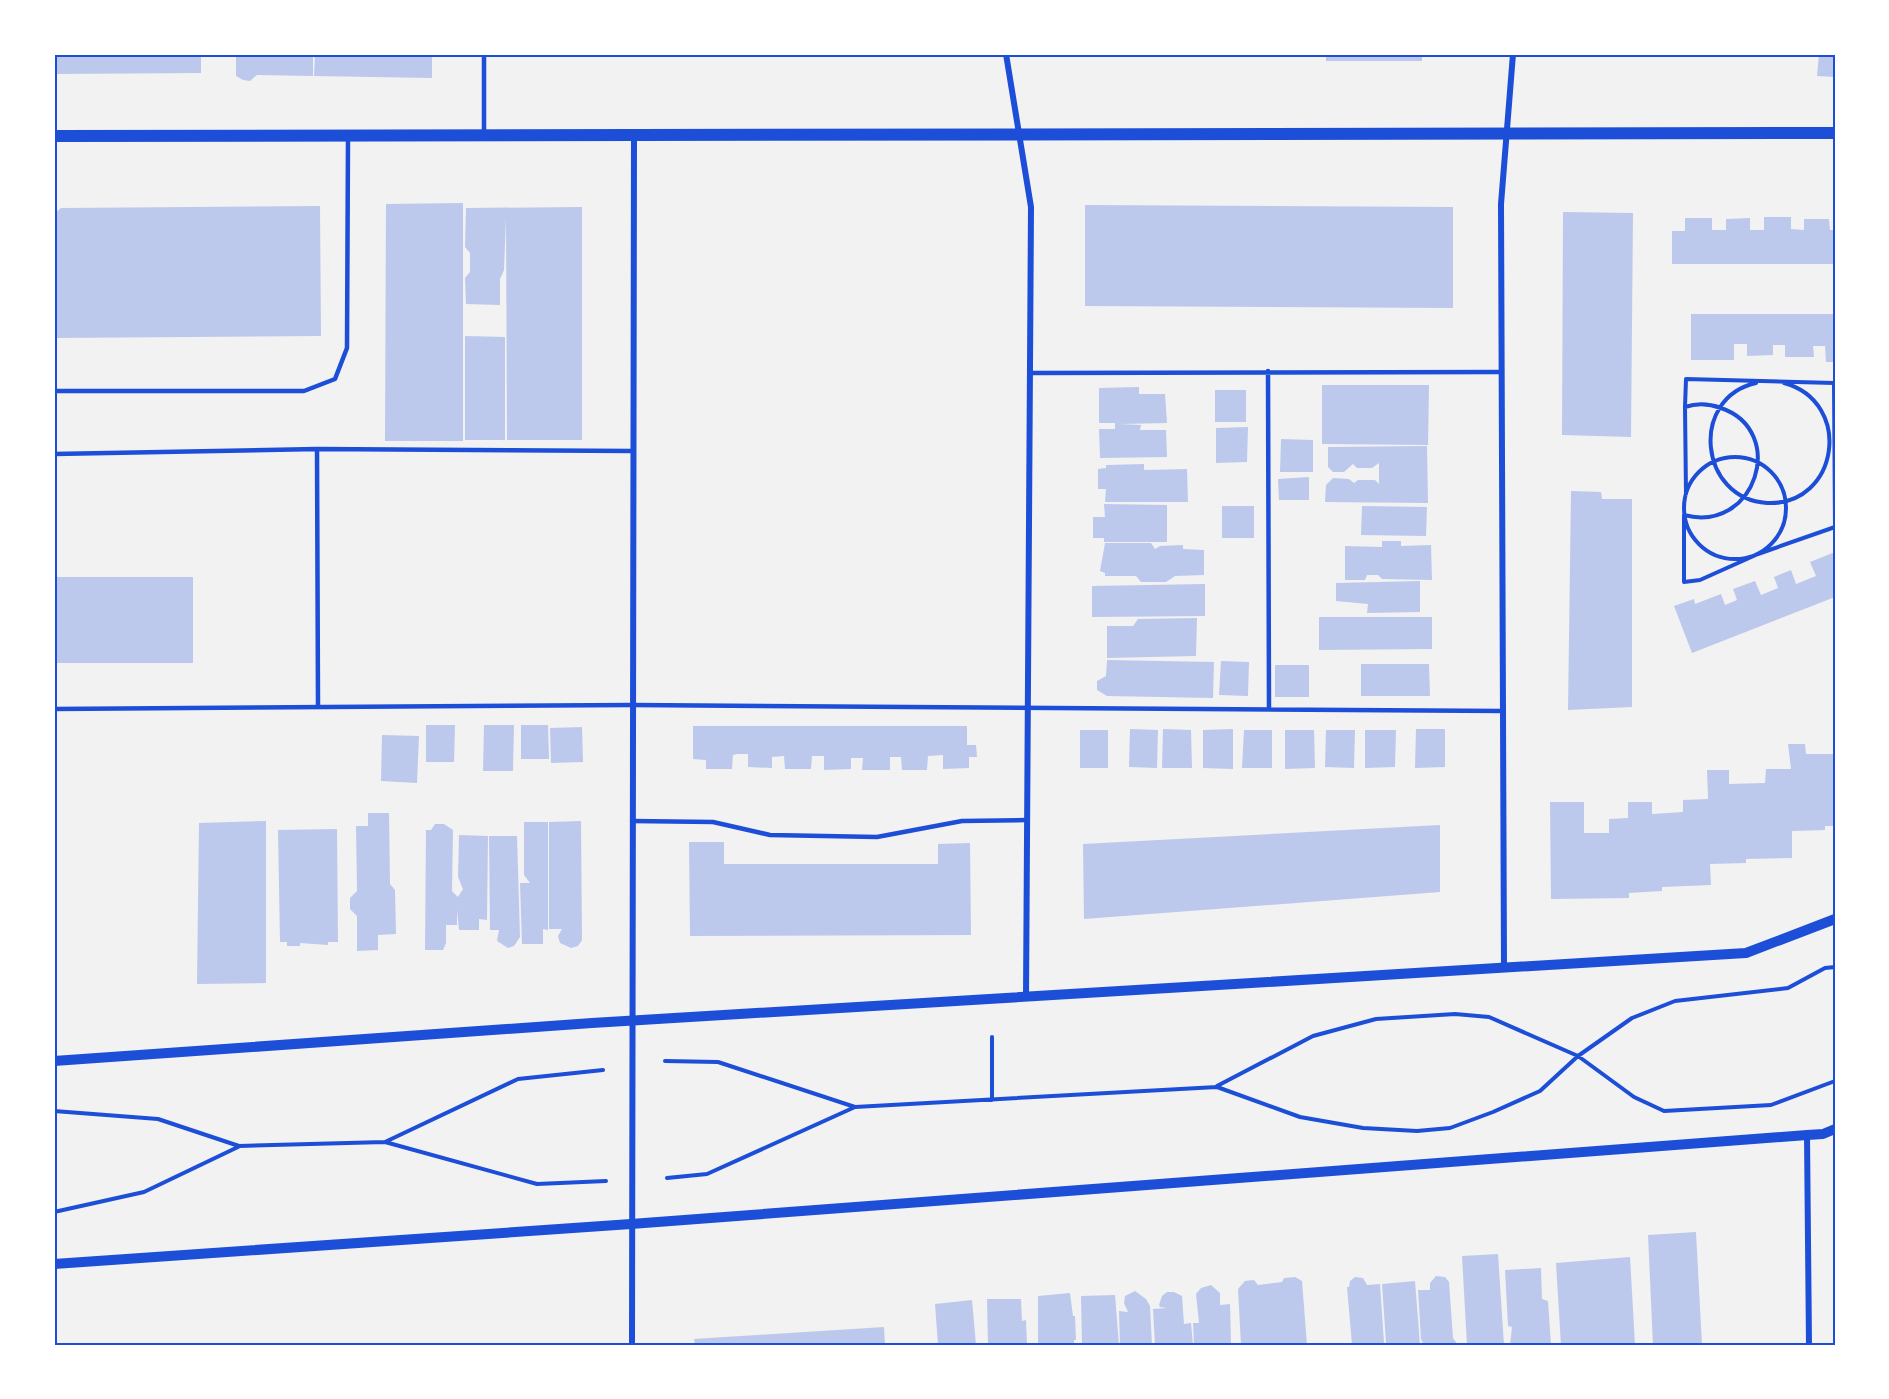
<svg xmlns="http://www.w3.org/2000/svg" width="1889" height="1399" font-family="'Exo 2',sans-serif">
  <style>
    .building { fill: #bdc9ec }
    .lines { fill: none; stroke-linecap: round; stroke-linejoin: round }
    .path { stroke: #1d4ed8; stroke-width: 4 }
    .service { stroke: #1d4ed8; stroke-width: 4.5 }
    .minor { stroke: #1d4ed8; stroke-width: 6 }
    .tertiary { stroke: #1d4ed8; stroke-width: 10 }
    .secondary { stroke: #1d4ed8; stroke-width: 12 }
    .neatline { fill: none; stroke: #1d4ed8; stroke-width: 2 }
  </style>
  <rect width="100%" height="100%" fill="#f2f2f2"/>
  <!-- building -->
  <path class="building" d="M54 54H201V73L54 74Z
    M236 54H313V76L257 75 250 81 243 80 236 76Z
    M315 54H432V78L314 76Z
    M1326 54H1422V61H1326Z
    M1819 54H1835V77L1817 76Z
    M463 203V441H385L386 204Z
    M1085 205 1453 207V308L1085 306Z
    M320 206 321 336 54 338V214L61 208Z
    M582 207V440H507L506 217 504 270 500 279V305L466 304 465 278 470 272V253L465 247 466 208Z
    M1563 212 1633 213 1631 437 1562 435Z
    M1764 217H1791V229L1804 230V219H1829L1830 230H1835V264H1672V231H1685V218H1712V230H1726V219L1750 218V230H1764Z
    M1691 314H1835V362H1826L1825 346H1813L1814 357H1785V345H1773V355L1747 356V344H1734V360H1691Z
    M465 336 505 337V440H465Z
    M1322 385H1429L1428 445 1322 444Z
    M1139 387V394H1165L1167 423 1120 424 1141 425 1140 430H1166L1167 457 1100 458 1099 429H1115V423H1099V388Z
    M1215 390H1246V422H1215Z
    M1248 427 1247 462 1216 463V428Z
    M1281 439 1313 440V472H1280Z
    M1427 446 1428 503 1325 502 1326 485 1333 478 1349 479 1354 483 1358 480H1375L1379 484V463L1372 468H1357L1353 464 1344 472H1333L1328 467V447Z
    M1144 464V470L1187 469 1188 502H1105L1106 489H1098V469L1106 468V465Z
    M1309 477V500H1279L1278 479Z
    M1571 491 1601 492 1602 499H1632V707L1568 710Z
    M1104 504 1167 505V542H1104V538H1093V517H1105Z
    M1222 506H1254V538H1222Z
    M1362 506 1427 507 1426 536 1361 535Z
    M1382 541H1401V546L1431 545 1432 580 1382 579 1378 575H1367L1365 580H1345V546L1382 547Z
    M1105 543H1151L1155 549 1160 546 1183 545V549L1204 550V575L1175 576 1166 582H1141L1136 576H1105V573L1100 571Z
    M1835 552V597L1692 653 1674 606 1694 599 1695 604 1721 594 1725 605 1737 600 1733 589 1755 581 1761 595 1778 588 1774 577 1791 570 1796 584 1816 576 1810 562Z
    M54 577H193V663H54Z
    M1420 581V612L1367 613 1368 604 1336 601V583Z
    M1205 584V616L1092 617V586Z
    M1319 617H1432V649L1319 650Z
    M1197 618 1196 656 1107 658V626H1133L1138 619Z
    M1107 660 1214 662 1213 698 1107 696 1097 690V681L1106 676Z
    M1221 661 1249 662 1248 696 1219 695Z
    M1361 664H1429L1430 696H1361Z
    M1275 665H1309V697H1275Z
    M426 725H455L454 762H426Z
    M484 725H514L513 771H483Z
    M521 725H548L549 759H521Z
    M693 726H967V745H976L977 757H969V768L943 769V755L928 756 927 770H902L901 757H890V770H862L863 758H851V769L824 770V756H812L811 769H785L784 756 772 757V768L748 767V754H737L733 755 732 769H706V760L693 759Z
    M582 727 583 762 551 763 550 728Z
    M1130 729 1158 730 1157 768 1129 767Z
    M1163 729 1191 730 1192 768H1162Z
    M1233 729V769L1203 768V730Z
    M1416 729H1445V767L1415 768Z
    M1080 730H1108V768H1080Z
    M1244 730H1272V768H1242Z
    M1285 730H1314L1315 768 1285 769Z
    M1326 730H1355L1354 768 1325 767Z
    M1365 730H1396L1395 767 1365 768Z
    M382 735 419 736 417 783 381 781Z
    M1788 744H1805L1806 754H1835V826H1825V830L1792 831V858L1746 859V863L1710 864 1711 885 1662 887V891L1629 893V898L1551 899 1550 802H1584V833H1609V819L1628 818V802H1652V814L1683 812V800L1708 799 1707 770H1729V784L1765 783 1766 769H1791Z
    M368 813H389L390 884 395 890 396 934 378 935V950L357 951V916L350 909V898L357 891 356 826H368Z
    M266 821V983L197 984 199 823Z
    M581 821 582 940 578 946 571 948 560 943 558 936 562 929H549V822Z
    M524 822H548V930L543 929V944H522L520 883H530L524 875Z
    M435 824H444L453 830 452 891 458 897 463 889 458 877 459 835 488 836 487 920 479 919V930H459L457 909V925H446V943L443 950H425L426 830H431Z
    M1440 825V892L1084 919 1083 844Z
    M337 829 338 942H328V945L300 943V946H287V942H280L278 830Z
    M489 836H517L520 937 514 946 508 948 497 941 499 930H490Z
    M689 842H724V864H938V844L970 843 971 935 690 936Z
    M1696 1232 1702 1345H1653L1648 1235Z
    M1498 1254 1504 1345H1467L1462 1256Z
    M1630 1257 1635 1345H1561L1556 1263Z
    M1541 1268 1542 1299 1548 1301 1551 1345H1510L1512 1327 1508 1326 1505 1270Z
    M1436 1276 1445 1277 1449 1282 1453 1338 1458 1345H1424L1421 1339 1418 1290H1430V1283Z
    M1295 1277 1302 1281 1307 1345H1241L1238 1289 1245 1281 1254 1280 1258 1285 1282 1282 1284 1278Z
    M1355 1277 1363 1278 1367 1285 1380 1284 1384 1343 1380 1345H1352L1347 1287H1349L1350 1281Z
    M1415 1281 1420 1345 1386 1343 1382 1284Z
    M1211 1285 1220 1293V1305L1230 1304 1231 1345H1194L1193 1323H1199L1196 1294 1201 1288Z
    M1135 1291 1146 1299 1150 1306 1152 1345H1120L1119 1311 1128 1312 1124 1303 1125 1296Z
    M1167 1292H1174L1182 1296 1184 1324 1191 1323 1193 1345H1155L1153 1309 1167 1308 1160 1307 1159 1305 1162 1296Z
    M1070 1293 1073 1316H1075L1076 1340H1074V1345H1041L1038 1342V1296Z
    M1115 1295 1119 1345H1082L1081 1296Z
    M987 1299H1021L1022 1321 1026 1320 1027 1344 988 1345Z
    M972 1300 976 1345H938L935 1304Z
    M884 1327 885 1345H695L694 1339Z"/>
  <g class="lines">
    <!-- path -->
    <path class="path" d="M1756 383C1689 398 1699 499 1767 503 1839 506 1854 402 1784 383
      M1685 407 1686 379 1834 383 1835 527 1758 554 1700 580 1684 582V515C1756 534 1788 431 1721 408 1710 404 1697 403 1685 407L1686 494
      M1684 508a51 51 0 1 1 102 0a51 51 0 1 1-102 0Z
      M992 1037V1100
      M665 1061 718 1062 855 1107
      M1217 1086 1313 1036 1376 1019 1455 1014 1489 1017 1578 1056 1634 1097 1664 1111 1771 1105 1835 1081
      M54 1111 158 1119 239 1146 385 1142 518 1079 603 1070
      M385 1142 537 1184 606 1181
      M667 1178 707 1174 855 1107 1217 1087 1300 1117 1363 1128 1417 1131 1450 1128 1493 1112 1540 1091 1578 1056 1632 1018 1675 1001 1788 988 1825 968 1835 967
      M54 1212 144 1192 238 1147"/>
    <!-- service -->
    <path class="service" d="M484 54V135
      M1268 371 1269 709
      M1030 373 1502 372
      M54 391H304L335 379 347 348 348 136
      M317 449 318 705
      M54 454 317 449 633 451
      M54 709 632 705 1503 711
      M632 821 713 822 770 835 877 837 962 821 1027 820"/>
    <!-- minor -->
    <path class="minor" d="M1006 54 1031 207 1026 998
      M1504 968 1501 204 1513 54
      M1807 1135 1809 1345
      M632 1345 634 135"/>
    <!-- tertiary -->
    <path class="tertiary" d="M54 1061 592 1023 1746 953 1835 919
      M54 1264 631 1224 1807 1135 1823 1134 1835 1129"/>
    <!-- secondary -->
    <path class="secondary" d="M54 136 1835 133"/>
  </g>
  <!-- border -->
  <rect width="1889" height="1399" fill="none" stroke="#ffffff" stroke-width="111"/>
  <rect x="56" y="56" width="1778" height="1288" class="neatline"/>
</svg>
